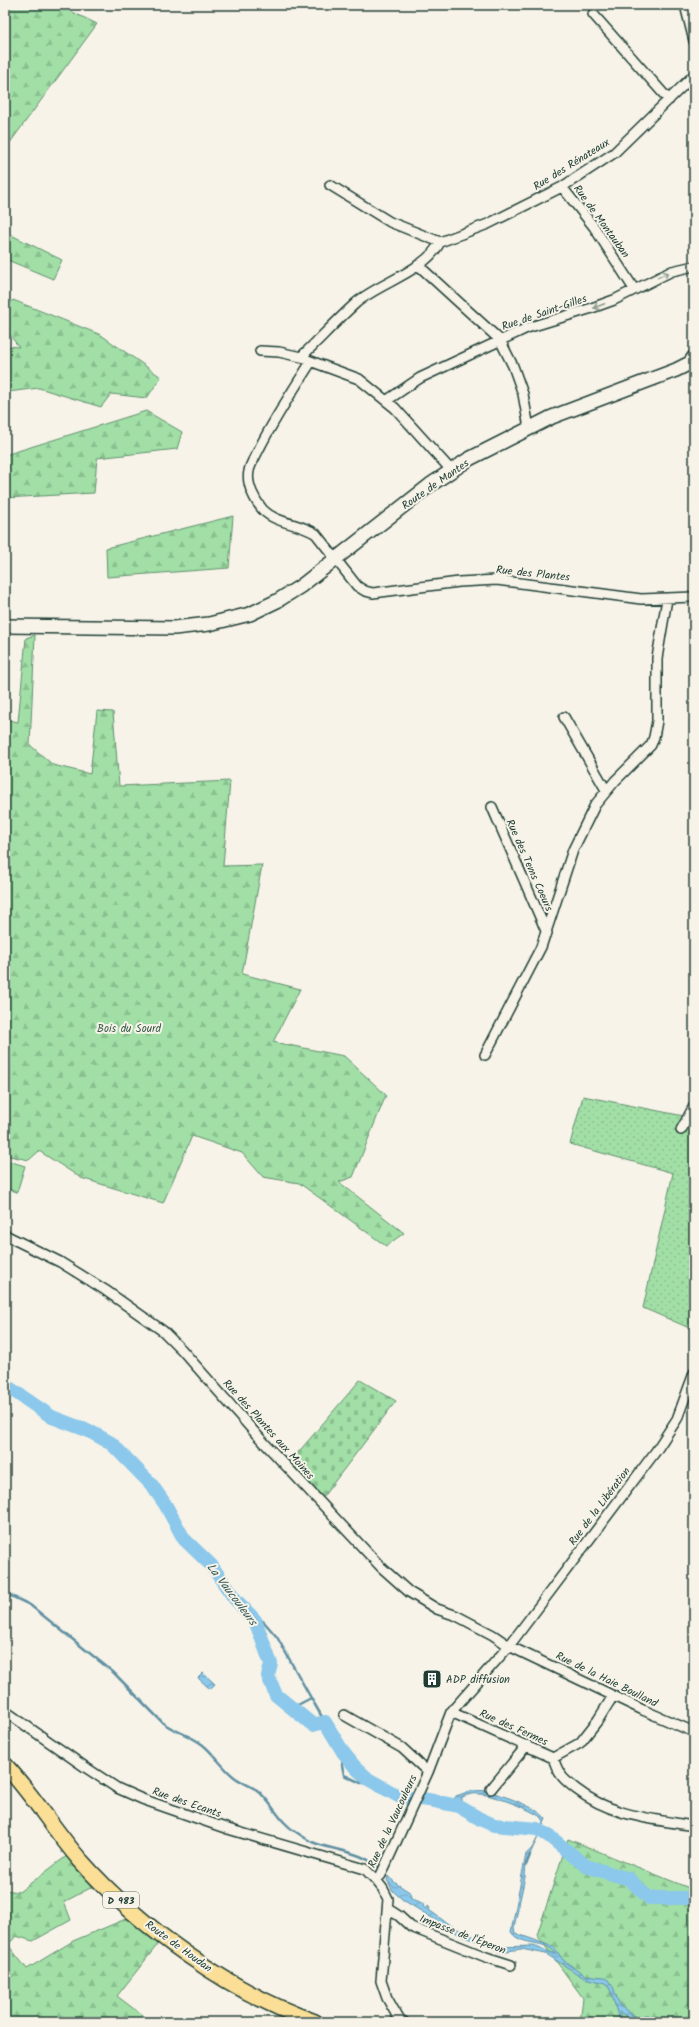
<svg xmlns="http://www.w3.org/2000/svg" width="699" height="2027" font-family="Kalam,sans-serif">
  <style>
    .grass { fill: url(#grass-dots); stroke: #608e6d }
    .forest { fill: url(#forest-firs); stroke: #608e6d }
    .cemetery { fill: url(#cemetery-stones); stroke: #608e6d }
    .garden { fill: #a1dfa6; stroke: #608e6d }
    .water { fill: url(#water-waves); stroke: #6090a2 }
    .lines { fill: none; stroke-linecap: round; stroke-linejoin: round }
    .stream { stroke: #6090a2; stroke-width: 2.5 }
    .river { stroke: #8bc8eb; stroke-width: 14 }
    .minor-casing { stroke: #1f3d34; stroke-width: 12 }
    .secondary-casing { stroke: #1f3d34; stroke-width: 16 }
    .primary-casing { stroke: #1f3d34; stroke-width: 18 }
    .minor { stroke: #f7f3e8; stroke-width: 9 }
    .secondary { stroke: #f7f3e8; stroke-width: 13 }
    .primary { stroke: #fbdf96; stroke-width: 15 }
    .oneway { stroke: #8b988e }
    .labels { text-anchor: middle; stroke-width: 4; stroke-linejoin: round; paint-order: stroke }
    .shield { fill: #f7f3e8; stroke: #60746a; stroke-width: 1 }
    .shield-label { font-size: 10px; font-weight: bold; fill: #1f3d34 }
    .street-label { font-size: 11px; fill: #1f3d34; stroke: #f7f3e8 }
    .park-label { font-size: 11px; fill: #395d4b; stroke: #f7f3e8 }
    .poi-label { font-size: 11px; fill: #1f3d34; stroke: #f7f3e8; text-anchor: start }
    .water-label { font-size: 12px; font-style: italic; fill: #355959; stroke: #f7f3e8 }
  </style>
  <defs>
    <pattern id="grass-dots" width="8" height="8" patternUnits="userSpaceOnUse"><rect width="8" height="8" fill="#a1dfa6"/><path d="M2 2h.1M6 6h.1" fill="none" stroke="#8ac090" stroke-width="1.8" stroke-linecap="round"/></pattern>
    <pattern id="forest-firs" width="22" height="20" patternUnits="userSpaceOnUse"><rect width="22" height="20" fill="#a1dfa6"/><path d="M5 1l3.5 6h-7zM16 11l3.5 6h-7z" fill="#8ac090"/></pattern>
    <pattern id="cemetery-stones" width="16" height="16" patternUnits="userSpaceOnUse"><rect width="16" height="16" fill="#a1dfa6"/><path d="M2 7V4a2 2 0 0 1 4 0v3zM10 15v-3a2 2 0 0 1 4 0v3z" fill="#8ac090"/></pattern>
    <pattern id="water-waves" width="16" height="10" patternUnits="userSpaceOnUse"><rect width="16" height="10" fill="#8bc8eb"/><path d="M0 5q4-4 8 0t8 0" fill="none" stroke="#71a4bf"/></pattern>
  </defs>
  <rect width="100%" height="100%" fill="#f7f3e8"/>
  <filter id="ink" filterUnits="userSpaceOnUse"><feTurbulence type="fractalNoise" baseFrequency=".025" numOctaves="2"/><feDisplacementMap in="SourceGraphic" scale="8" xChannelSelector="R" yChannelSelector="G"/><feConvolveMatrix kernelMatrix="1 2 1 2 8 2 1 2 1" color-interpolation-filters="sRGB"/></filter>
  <g filter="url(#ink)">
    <!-- grass -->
    <path class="grass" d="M583 1096 694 1118V1330L643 1308 673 1173 570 1144Z"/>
    <!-- forest -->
    <path class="forest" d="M5 5H58L97 24 9 144 5 142Z
      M5 232 62 260 53 279 5 259Z
      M13 300 101 335 161 377 147 398 111 394 101 407 39 388 8 392 5 391V346L19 347 5 329V309Z
      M146 411 182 432 177 449 97 458 94 493 5 498V455Z
      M233 516 229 568 107 577 106 548Z
      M35 635 30 745 53 765 90 774 97 711 113 712 119 786 230 781 223 866 262 865 242 974 300 989 273 1042 344 1056 386 1095 353 1177 339 1182 404 1233 386 1246 299 1183 263 1177 242 1153 192 1136 163 1203 81 1178 39 1151 29 1160 5 1155V719L18 722 26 638Z
      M568 1839 694 1890V2022H580L583 1998 537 1935Z
      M68 1855 94 1886 64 1902 71 1920 33 1941 16 1936 8 1945 27 1969 73 1941 128 1918 158 1944 117 1996 151 2022H5V1890L19 1892Z"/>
    <!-- cemetery -->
    <path class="cemetery" d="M360 1380 396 1401 322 1498 290 1462Z"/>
    <!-- garden -->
    <path class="garden" d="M5 1160 25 1166 17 1192 5 1188Z"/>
    <!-- water -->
    <path class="water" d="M203 1673 215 1684 210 1689 198 1678Z
      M470 1791C475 1791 481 1790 486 1791 500 1794 538 1807 546 1819L526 1863 525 1877 514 1927 515 1933 554 1947 563 1960 585 1975 603 1977 608 1980 613 1987 620 2006 638 2018H641L644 2015H648L652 2021 655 2022 645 2020 636 2022 619 2012 623 2022H620C615 2010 614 1993 606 1983L584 1978 546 1954 521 1949 500 1952 483 1943 463 1937 403 1900 393 1891 387 1880 389 1876 394 1882 411 1893V1898L424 1904 423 1906 426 1909 428 1906 430 1908 429 1910 451 1926 497 1947 533 1946 556 1954C548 1939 520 1947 511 1932L526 1854C534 1849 543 1829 543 1819 534 1810 493 1795 480 1794 473 1793 468 1795 462 1797V1803L453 1801 456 1796Z"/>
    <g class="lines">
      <!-- stream -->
      <path class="stream" d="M5 1593 30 1605 113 1672 163 1723C175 1732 191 1735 203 1745 214 1754 222 1767 233 1776 240 1782 249 1785 257 1790 272 1802 279 1822 296 1832 301 1835 306 1839 312 1842 333 1851 366 1851 381 1871
        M248 1611 264 1622 277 1637 311 1698
        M292 1708 311 1698 325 1722
        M343 1752 342 1765 344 1775 361 1783 374 1782
        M454 1805 457 1800
        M526 1865 530 1855"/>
      <!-- river -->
      <path class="river" d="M5 1385 52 1417 89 1431 111 1443 151 1484 165 1504 184 1539 211 1565 235 1599 255 1620 271 1664 268 1676 276 1695 313 1725 325 1722 343 1752 355 1767 368 1779 400 1797 429 1800 458 1806 482 1820 494 1825 537 1829 549 1836 586 1866 629 1879 649 1898H694"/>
      <defs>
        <path id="minor" d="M685 5 694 41
          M593 14 669 100
          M330 185 390 222 440 242
          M562 187 594 227 634 289
          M418 265 500 340 513 366 523 394 529 428
          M260 351 279 352 301 357C319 340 337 320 356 303 379 283 426 271 440 242L488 224 562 187 614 153 694 75
          M305 359 359 379 395 408 451 470
          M311 362C293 390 274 419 259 449 256 456 250 464 249 471 246 484 255 501 263 510 277 524 300 523 316 534L357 586 365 591 373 593 459 582 497 580 641 599 694 597
          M386 401 420 378 527 328 589 309 614 300 672 271 694 266
          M564 717 606 790
          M492 807 547 933
          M485 1055 541 947 573 850 595 805 615 781 651 745 654 737 657 721V658L667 599
          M681 1130 694 1106
          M5 1235 60 1262 105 1290 163 1331 182 1350 257 1435 381 1567 409 1592 437 1609 457 1616 493 1635 509 1646 643 1710 694 1732
          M5 1711 88 1769 117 1788 142 1799 228 1829 365 1869 376 1880
          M451 1712 553 1758 580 1743 598 1720 613 1696
          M344 1715 402 1748 428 1772
          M553 1758C555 1763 557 1770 561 1775 564 1780 571 1785 576 1789 610 1816 653 1819 694 1826
          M491 1789 527 1745
          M388 1909 399 1916 411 1927 486 1957 511 1965
          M404 2022 399 2019 387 1998 381 1981 388 1899 383 1889 376 1880 381 1875 428 1772 451 1712 509 1646 656 1451 677 1419 694 1373"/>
        <path id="secondary" d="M5 626 174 628 209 624 250 614 277 601 301 586 430 485 469 459 552 417 676 370 690 363 694 357"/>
        <path id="primary" d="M5 1765C33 1795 54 1830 80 1860 139 1927 231 1993 315 2022"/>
      </defs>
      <!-- minor casing -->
      <use href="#minor" class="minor-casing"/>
      <!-- secondary casing -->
      <use href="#secondary" class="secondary-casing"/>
      <!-- primary casing -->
      <use href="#primary" class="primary-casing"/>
      <!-- minor -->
      <use href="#minor" class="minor"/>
      <!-- secondary -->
      <use href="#secondary" class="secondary"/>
      <!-- primary -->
      <use href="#primary" class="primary"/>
    </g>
    <!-- one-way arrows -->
    <defs><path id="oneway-shaft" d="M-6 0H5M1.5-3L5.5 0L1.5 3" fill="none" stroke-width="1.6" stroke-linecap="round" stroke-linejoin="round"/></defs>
    <g class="oneway">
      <use href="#oneway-shaft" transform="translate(663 275) rotate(-24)"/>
      <use href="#oneway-shaft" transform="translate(599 306) rotate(159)"/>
    </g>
  </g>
  <!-- icons -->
  <defs>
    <symbol id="building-square" viewBox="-11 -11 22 22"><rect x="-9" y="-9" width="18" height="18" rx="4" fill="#1f3d34" stroke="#f7f3e8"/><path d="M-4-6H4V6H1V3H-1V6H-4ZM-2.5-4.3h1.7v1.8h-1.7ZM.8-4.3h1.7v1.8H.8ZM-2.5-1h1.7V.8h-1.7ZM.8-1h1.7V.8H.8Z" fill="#fff"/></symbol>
  </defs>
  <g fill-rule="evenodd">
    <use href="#building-square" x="421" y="1668" width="22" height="22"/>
  </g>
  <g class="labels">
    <!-- shield labels -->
    <rect class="shield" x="103" y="1892" width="36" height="16" rx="3"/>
    <g class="shield-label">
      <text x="121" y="1904">D 983</text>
    </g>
    <!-- street labels -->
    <g class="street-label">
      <text transform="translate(571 164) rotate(-32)" y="4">Rue des Rénateaux</text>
      <text transform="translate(602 221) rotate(54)" y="4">Rue de Montauban</text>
      <text transform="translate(544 312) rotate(-19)" y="4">Rue de Saint-Gilles</text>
      <text transform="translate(435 484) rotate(-35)" y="4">Route de Mantes</text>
      <text transform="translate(533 573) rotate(6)" y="4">Rue des Plantes</text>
      <text transform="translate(530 865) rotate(66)" y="4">Rue des Tems Coeurs</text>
      <text transform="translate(269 1429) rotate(48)" y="4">Rue des Plantes aux Moines</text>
      <text transform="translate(599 1506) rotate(-53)" y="4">Rue de la Libération</text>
      <text transform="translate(607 1679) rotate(26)" y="4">Rue de la Haie Boulland</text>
      <text transform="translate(514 1727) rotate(24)" y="4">Rue des Fermes</text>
      <text transform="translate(187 1802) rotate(19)" y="4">Rue des Ecants</text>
      <text transform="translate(392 1821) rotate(-65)" y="4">Rue de la Vaucouleurs</text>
      <text transform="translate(463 1934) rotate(21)" y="4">Impasse de l'Éperon</text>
      <text transform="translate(179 1946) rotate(36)" y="4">Route de Houdan</text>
    </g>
    <!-- park labels -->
    <g class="park-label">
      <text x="129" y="1032">Bois du Sourd</text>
    </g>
    <!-- poi labels -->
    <g class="poi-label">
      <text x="446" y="1683">ADP diffusion</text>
    </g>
    <!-- water labels -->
    <g class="water-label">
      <text transform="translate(232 1594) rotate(53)" y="4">La Vaucouleurs</text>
    </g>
  </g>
  <!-- margin -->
  <rect width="699" height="2027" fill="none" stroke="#f7f3e8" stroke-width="20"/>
  <rect x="10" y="10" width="679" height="2007" fill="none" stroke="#1f3d34" stroke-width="1.5" filter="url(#ink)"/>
</svg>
